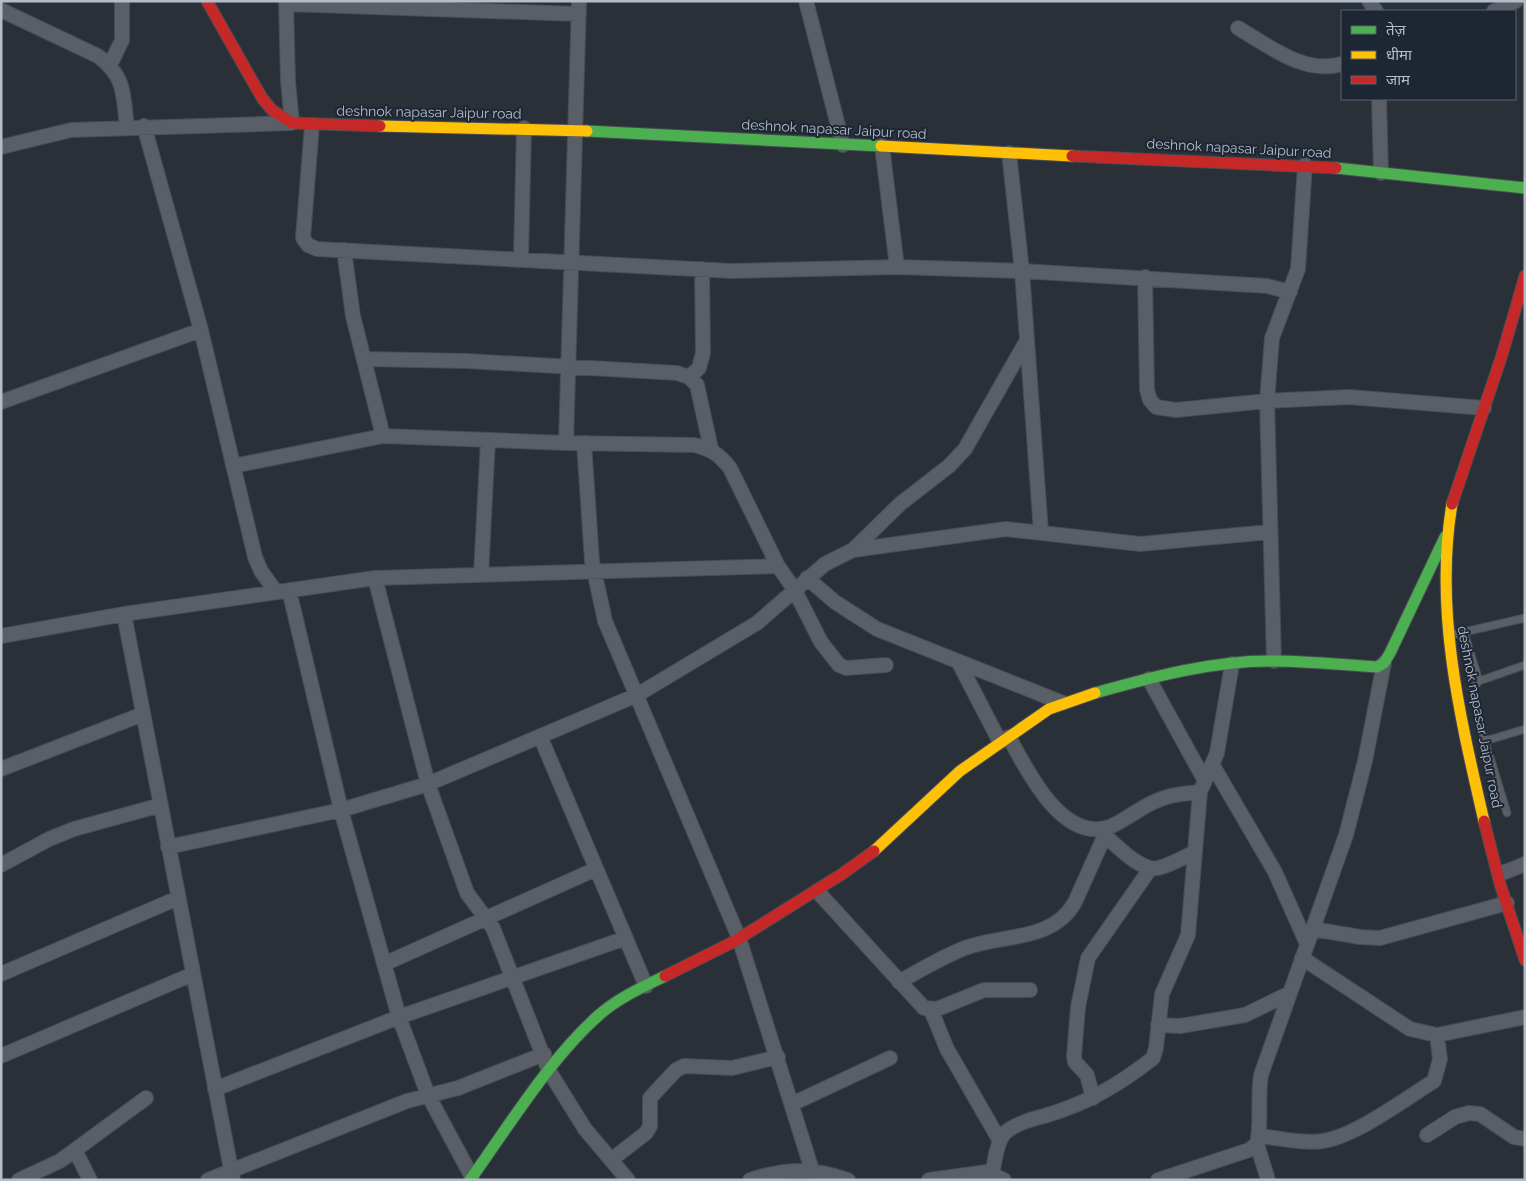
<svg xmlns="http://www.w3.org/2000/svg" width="1526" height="1181" font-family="Raleway,'Noto Sans Devanagari',sans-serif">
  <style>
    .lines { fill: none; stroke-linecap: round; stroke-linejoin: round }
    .lane-casing { stroke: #484c53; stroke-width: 9 }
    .street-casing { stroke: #484c53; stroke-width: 16 }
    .fast-casing { stroke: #484c53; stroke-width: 13 }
    .slow-casing { stroke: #484c53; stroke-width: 13 }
    .jam-casing { stroke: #484c53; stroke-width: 13 }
    .lane { stroke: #5a5e66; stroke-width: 7 }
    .street { stroke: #5a5e66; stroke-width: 14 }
    .fast { stroke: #4caf50; stroke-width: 11 }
    .slow { stroke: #ffc107; stroke-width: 11 }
    .jam { stroke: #c62828; stroke-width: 11 }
    .labels { text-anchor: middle; stroke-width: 4; stroke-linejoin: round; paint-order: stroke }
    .street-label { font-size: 14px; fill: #b4bcc9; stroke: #1d2633 }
  </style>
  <rect width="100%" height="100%" fill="#2a3038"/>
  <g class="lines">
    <defs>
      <path id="lane" d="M1464 632 1479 681
        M1451 635 1525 618
        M1485 741 1525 729
        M1507 813 1485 741 1472 689 1479 681 1525 665"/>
      <path id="street" d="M806 1 843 145
        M1369 1 1376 11
        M286 4 579 14
        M1 10 98 56C126 77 123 95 127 127
        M1494 11 1516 1
        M1238 28C1269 46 1304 75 1342 64
        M110 65 122 40V1
        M1379 99 1381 173
        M312 125 303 238 308 245 317 249 732 271 897 267 1022 271 1267 286 1290 292
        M144 126 201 330 255 557 261 571 276 592
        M882 146 897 267
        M1 147 71 130 292 123 288 81 286 1
        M1009 153 1022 271 1041 532
        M344 250 353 316 383 436
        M521 258 524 128
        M1145 277 1147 390 1150 400 1156 407 1176 410 1267 401 1349 397 1484 408
        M365 359 467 361 677 373 689 377 697 385 711 449
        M689 377 699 368 703 353 702 269
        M1 402 201 330
        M566 443 579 1
        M584 443 592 561 605 621 739 938 812 1170
        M233 466 383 436 566 443 694 445C711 449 719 454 730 468L778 566 794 589 821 642 839 665 846 668 886 665
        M853 550 900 504 949 466 965 449 1027 340
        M481 575 488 440
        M375 578 428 784 467 893 493 928 549 1071 585 1129 628 1180
        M807 578 835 602 877 629 1063 703
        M289 590 341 810 399 1017 428 1095 472 1177
        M124 614 233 1180
        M1 636 124 614 375 578 778 566
        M958 661 1000 742
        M1274 661 1267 401 1272 338 1298 269 1305 165
        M1149 679 1205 781
        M540 736 646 986
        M1009 737C1026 769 1062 843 1109 827 1118 824 1127 817 1136 812 1159 797 1173 794 1200 792
        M1212 764 1275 872 1307 944
        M1 769 143 714
        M1100 831C1113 842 1140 872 1158 868 1171 865 1184 857 1195 852
        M168 847 341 810 428 784 637 695 757 623 825 564 853 550 1006 529 1140 544 1270 532
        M1 865 49 839 74 829 161 805
        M1500 874 1525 864
        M817 891 924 1008 937 1009 984 990H1030
        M1313 929 1360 937 1380 938 1507 903
        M1302 958 1410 1029 1437 1035 1525 1017
        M384 964 596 869
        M1 974 178 898
        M899 982C920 970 942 957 965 948 1002 934 1053 942 1075 902L1105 835
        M931 1010 947 1049 1000 1141
        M1158 1025 1180 1026 1245 1015 1290 993
        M1 1056 193 974
        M215 1089 399 1017 626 938
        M1093 1098 1087 1075 1075 1062 1074 1056 1078 1007 1088 958 1150 869
        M792 1104 890 1058
        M1427 1135 1455 1117 1469 1113 1480 1114 1514 1137 1525 1139
        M1259 1136C1279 1138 1303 1144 1323 1141 1356 1136 1405 1099 1434 1081L1440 1059 1437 1035
        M1257 1144 1268 1180
        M75 1150 90 1180
        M611 1160 646 1133 650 1126V1098L676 1070 684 1066 732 1068 778 1057
        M992 1173C995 1162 996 1145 1003 1135 1011 1125 1032 1119 1044 1116 1086 1104 1119 1085 1153 1058L1156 1048 1162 994 1188 935 1200 792 1217 753 1232 664
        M19 1180 60 1161 146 1098
        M208 1180 407 1101 458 1088 544 1054
        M750 1180C786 1168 814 1168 848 1180
        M929 1180 987 1172 1004 1180
        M1158 1180 1249 1150 1257 1144C1262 1121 1257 1098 1261 1075L1346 835 1365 761 1384 663"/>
      <path id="fast" d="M587 131 881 146
        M1336 168 1525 188
        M1095 693C1152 677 1215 660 1274 661 1308 661 1343 665 1377 667L1384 663 1390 653 1445 537
        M470 1180C508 1127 551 1057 599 1015 618 998 643 987 665 976"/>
      <path id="slow" d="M380 126 587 131
        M881 146 1072 156
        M1452 504C1434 610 1460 717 1484 821
        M874 851 960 771 1049 709 1095 693"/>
      <path id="jam" d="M207 1 262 98 272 110 292 123 380 126
        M1072 156 1336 168
        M1452 504 1502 355 1525 276
        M1484 821 1500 884 1525 960
        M665 976 735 941 842 874 874 851"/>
    </defs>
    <!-- lane casing -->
    <use href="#lane" class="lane-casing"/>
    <!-- street casing -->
    <use href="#street" class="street-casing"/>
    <!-- fast casing -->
    <use href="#fast" class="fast-casing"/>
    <!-- slow casing -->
    <use href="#slow" class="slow-casing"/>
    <!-- jam casing -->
    <use href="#jam" class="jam-casing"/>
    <!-- lane -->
    <use href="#lane" class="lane"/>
    <!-- street -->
    <use href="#street" class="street"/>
    <!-- fast -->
    <use href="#fast" class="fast"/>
    <!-- slow -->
    <use href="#slow" class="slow"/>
    <!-- jam -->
    <use href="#jam" class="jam"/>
  </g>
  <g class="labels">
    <!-- street labels -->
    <g class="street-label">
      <text transform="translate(429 112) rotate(1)" y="5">deshnok napasar Jaipur road</text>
      <text transform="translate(834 129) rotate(3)" y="5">deshnok napasar Jaipur road</text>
      <text transform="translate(1239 148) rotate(3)" y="5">deshnok napasar Jaipur road</text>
      <text transform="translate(1480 717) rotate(79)" y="5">deshnok napasar Jaipur road</text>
    </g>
  </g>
  <!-- border -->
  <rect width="1526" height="1181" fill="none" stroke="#b4bcc9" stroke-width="5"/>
  <!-- legend -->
  <rect x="1341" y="10" width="175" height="90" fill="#1d2633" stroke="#59626f"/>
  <rect x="1351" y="26" width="25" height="8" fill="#4caf50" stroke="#59626f"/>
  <text x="1386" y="35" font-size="15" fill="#b4bcc9">तेज़</text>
  <rect x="1351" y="51" width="25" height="8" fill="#ffc107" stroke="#59626f"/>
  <text x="1386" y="60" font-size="15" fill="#b4bcc9">धीमा</text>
  <rect x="1351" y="76" width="25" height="8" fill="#c62828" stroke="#59626f"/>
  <text x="1386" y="85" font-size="15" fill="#b4bcc9">जाम</text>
</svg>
